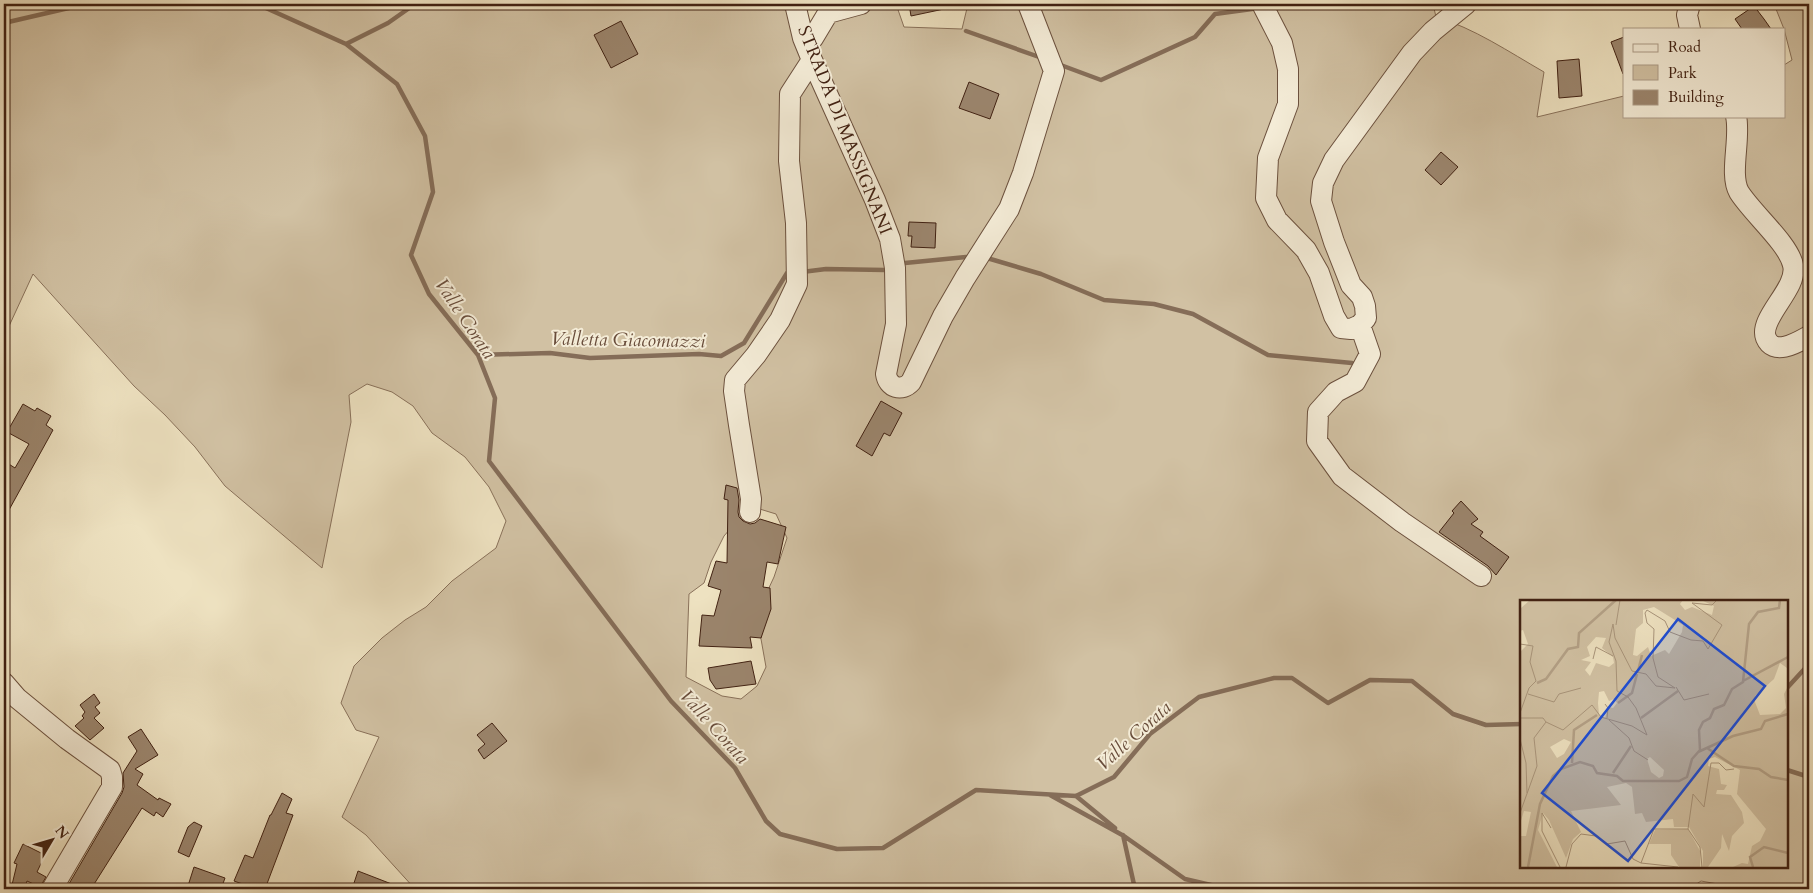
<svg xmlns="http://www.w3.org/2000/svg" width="1813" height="893" font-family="Cardo,serif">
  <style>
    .green { fill: #d1c1a3; stroke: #89715a; fill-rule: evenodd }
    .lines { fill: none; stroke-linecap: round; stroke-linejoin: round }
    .stream { stroke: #856d58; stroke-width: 4.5 }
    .building { fill: #9b856d; stroke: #412112 }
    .minor-casing { stroke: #6c513e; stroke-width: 22 }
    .minor { stroke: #f4ecd7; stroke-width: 20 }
    .labels { text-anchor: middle; stroke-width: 4; stroke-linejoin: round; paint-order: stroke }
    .street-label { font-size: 18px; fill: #412112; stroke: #f4ecd7 }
    .water-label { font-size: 19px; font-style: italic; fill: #694d3b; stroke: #f4ecd7 }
    .inset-river { fill: none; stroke: #b3a086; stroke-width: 2.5 }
    .inset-road { fill: none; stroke: #a9957b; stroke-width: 1 }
    .view { fill: #1d4ed8; fill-opacity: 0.15; stroke: #1d4ed8; stroke-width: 2.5 }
    .inset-edge { fill: none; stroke: #412112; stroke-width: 2.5 }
  </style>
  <rect width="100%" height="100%" fill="#eee2c1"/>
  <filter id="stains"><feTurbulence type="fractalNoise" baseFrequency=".004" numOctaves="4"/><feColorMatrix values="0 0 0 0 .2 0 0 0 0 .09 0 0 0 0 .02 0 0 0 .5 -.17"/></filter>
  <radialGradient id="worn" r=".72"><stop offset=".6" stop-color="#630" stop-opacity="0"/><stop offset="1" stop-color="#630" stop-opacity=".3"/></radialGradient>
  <!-- green -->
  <path class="green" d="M4 4H797L803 34 844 4H896L904 27 962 29 968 4H1433L1436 17C1474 28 1509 52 1544 72L1537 117 1624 96V116H1784V65L1792 60 1784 29 1774 4H1809V889H1735L1729 886 1701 881 1689 889H415L366 835 342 817 379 737 356 730 341 703 354 666 382 638 405 620 426 607 452 581 496 548 506 521 489 487 465 457 432 433 413 406 392 392 367 384 349 395 351 422 322 568 225 486 195 447 165 415 134 386 33 274 4 337ZM750 506 776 514 787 538 774 577 760 607 761 639 766 667 757 686 741 699 722 696 686 677 689 594 704 583 711 562 724 536ZM1522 602H1787V867H1522Z"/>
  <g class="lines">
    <!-- stream -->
    <path class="stream" d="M257 4 346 44 397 84 425 136 433 192 411 255 429 294 478 355 495 398 489 461 671 701 735 768 766 821 780 834 837 849 883 848 976 790 1076 796 1114 777 1150 734 1199 697 1274 678H1292L1328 703 1370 680 1412 681 1453 714 1486 725 1522 724
      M4 23 86 4
      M966 31 1042 58
      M346 44 388 23 415 4
      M1058 64 1101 80 1195 37 1215 14 1252 9
      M987 258 1041 274 1104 300 1154 304 1193 314 1268 355 1352 363
      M905 263 966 257
      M802 272 826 269 885 270
      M478 355 550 353 590 358 699 354 721 356 744 343 787 273H791
      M1787 688 1809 664
      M1787 770 1809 777
      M1050 795 1124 836 1185 879 1228 889
      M1076 796 1115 828
      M1123 835 1135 889"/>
  </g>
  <!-- building -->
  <path class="building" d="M909 4H944V9L911 16Z
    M1754 6 1764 19 1771 29H1742L1735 19Z
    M621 21 638 54 611 68 594 35Z
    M1624 37V74H1623L1611 42Z
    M1579 59 1582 96 1559 98 1557 61Z
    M969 82 999 94 990 119 959 108Z
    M1441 152 1458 167 1441 185 1425 170Z
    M909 222 936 223 935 248 911 247 912 236H908Z
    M881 401 902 413 890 436 884 433 872 456 856 446Z
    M23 404 35 411 37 408 51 416 46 425 53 430 4 519V461L15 468 29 444 7 432Z
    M726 485 737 488 739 500 738 512 739 517 743 521 750 524 755 523 760 519 786 527 778 564 767 562 763 587 770 588 771 609 761 638 750 637 752 648 699 646 702 615 714 616 721 590 708 586 716 561 727 563 728 500 724 499Z
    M1461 501 1478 519 1471 524 1483 532 1480 536 1509 557 1496 575 1488 566 1439 532 1454 513 1452 511Z
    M751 661 756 684 716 689 710 680 708 668Z
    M94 694 100 703 95 707 100 713 94 718 104 728 90 740 75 726 84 718 82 716 85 712 80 705Z
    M492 723 507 741 484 759 478 750 485 744 477 735Z
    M141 729 158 755 135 769 143 774 137 785 158 800 159 798 171 804 163 817 156 812 154 816 142 808 91 889H66L122 793 124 787 123 773 137 751 128 737Z
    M282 793 292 799 286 813 293 815 265 889H247L248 886 234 881 245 855 253 858 270 815H271Z
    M194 822 202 826 189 857 178 852 188 827Z
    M23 844 45 855 37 872 46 877 40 887 27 881 24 889H11L17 864 14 863Z
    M194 867 225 878 221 889H187Z
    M358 871 402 888V889H352Z"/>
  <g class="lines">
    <defs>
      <path id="minor" d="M795 4 803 38 812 60 875 200 890 239 895 268 896 324 886 374C888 388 902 392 911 382L943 316 965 278 1009 209 1023 173 1054 71 1028 4
        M1262 4 1282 43 1288 69V104L1268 158 1266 198 1277 220 1306 250 1319 273 1334 316 1341 328 1351 329 1360 325 1366 318 1365 306 1362 297 1351 285 1334 242 1321 201 1323 183 1334 160 1412 53 1433 31 1466 4
        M1690 29 1687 15 1690 4
        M806 44 813 38 828 13 861 4
        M1736 116C1741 138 1729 174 1739 192 1752 213 1788 243 1793 265 1799 288 1758 318 1766 338 1774 357 1798 342 1809 336
        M1360 325 1370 354 1355 382 1336 392 1318 412 1317 441 1342 476 1402 522 1481 576
        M750 512 751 499 739 425 734 391 735 380 756 355 780 320 797 284 796 223 789 161 790 94 812 60
        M4 683 17 698 67 739 110 770 112 777V787L52 889"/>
    </defs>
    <!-- minor casing -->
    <use href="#minor" class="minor-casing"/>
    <!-- minor -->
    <use href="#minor" class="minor"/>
  </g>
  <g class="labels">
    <!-- street labels -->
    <g class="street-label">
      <text transform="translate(845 130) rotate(68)" y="6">STRADA DI MASSIGNANI</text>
    </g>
    <!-- water labels -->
    <g class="water-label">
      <text transform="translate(466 318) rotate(56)" y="7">Valle Corata</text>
      <text transform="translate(628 339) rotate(1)" y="7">Valletta Giacomazzi</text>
      <text transform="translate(715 726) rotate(48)" y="7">Valle Corata</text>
      <text transform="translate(1133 735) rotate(-42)" y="7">Valle Corata</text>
    </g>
  </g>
  <!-- overview -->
  <g transform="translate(1520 600)">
    <rect width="268" height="268" fill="#eee2c1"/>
    <path d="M10 0H163L160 4 165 10 172 7 192 15 194 6 181 0H267V68L260 63 254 79 235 96V102L240 115 260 114 266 108 264 94 267 88V267H213L222 263 228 264 232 246 240 241 246 229 217 194 220 170 195 157 189 159 188 166 199 169 201 184 207 185 204 190H197L196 194 211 195 222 212 224 223 212 236 209 251 202 234 201 248 188 267H183V251L169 227H154L153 219 126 222 122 213 115 214 112 187 106 183 87 187 101 205 51 211 61 232 53 239 46 258 29 220 23 213 18 230 37 267H0V236H6L11 212 4 211 0 224V52L8 44 3 30 0 31V9ZM134 7 163 25 162 32 149 54 145 50 131 56 128 47 117 56 113 55 116 29 123 23V10ZM76 37 86 38 82 48 93 57 94 63 89 67 76 63 70 76 65 70 71 62 61 60 70 56 67 47ZM84 91 89 101 94 99 97 103 93 108 88 107 85 118 79 115 78 103 79 92ZM44 139 51 142 44 154 37 158 30 147ZM130 157 144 170 143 176 139 178 131 172 127 159ZM168 229 180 251V267H159L151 255V244H129L135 230Z" fill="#d1c1a3" fill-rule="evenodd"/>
    <path class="inset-river" d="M118 71 122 55M223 81 268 57M17 83 26 79 48 49 58 47 59 33 96 0M98 103 112 93 117 74M121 118 158 91M187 148 214 166 239 169 251 177 268 180M178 152 213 136 241 129 245 121 268 114M52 163 54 130 77 115M93 173 111 146M8 267 20 204 33 176 41 169 60 162 73 166 77 173 97 176 103 181H159L167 177 172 159 180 150 179 130 183 122 190 118 194 109 204 105 212 89 223 82 229 24 238 12 259 8 260 0M233 267 230 257 244 247 268 253"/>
    <path class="inset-road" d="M96 25 100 0M0 44 13 46 10 62 16 81 9 88 0 113M73 59 76 47 93 56M156 87 164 100 189 94M155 88 138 77 133 58 134 29 127 23 125 13 127 10 145 21 150 32 171 40 183 41 188 49 202 25 172 3 192 5 197 0M8 94 34 102 39 94 61 88M85 104 88 108 87 118M0 118H23L26 122M89 120 109 138 114 151 128 160M0 139 6 163 7 193M0 213 17 166 14 138 26 122 43 130 72 105 81 117 112 126 127 135 116 108 108 97 97 91 96 61 89 42 93 24 95 38 112 71 126 74 136 86 155 88M31 228 22 213V231L40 267M168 229 173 194 184 207 191 163H199L206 170 214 169M121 263 158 267M46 267 52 244 61 234 76 236 87 244 105 241 113 259 121 263 134 229H168L180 247 182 267"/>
    <path class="view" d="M158 19 245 86 108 261 22 193Z"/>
    <rect width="268" height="268" class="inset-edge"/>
  </g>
  <!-- margin -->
  <rect width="1813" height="893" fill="none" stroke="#eee2c1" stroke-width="20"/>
  <rect x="5" y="5" width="1803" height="883" fill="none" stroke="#412112" stroke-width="2.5"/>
  <rect x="10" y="10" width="1793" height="873" fill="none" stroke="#412112"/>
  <!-- legend -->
  <rect x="1623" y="28" width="162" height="90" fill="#f4ecd7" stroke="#ac9b88"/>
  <rect x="1633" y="44" width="25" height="8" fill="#f4ecd7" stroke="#ac9b88"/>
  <text x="1668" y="52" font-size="15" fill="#412112">Road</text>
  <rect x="1633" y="65" width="25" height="15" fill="#d1c1a3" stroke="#ac9b88"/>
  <text x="1668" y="78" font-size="15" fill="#412112">Park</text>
  <rect x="1633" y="90" width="25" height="15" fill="#9b856d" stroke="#ac9b88"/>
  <text x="1668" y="102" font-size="15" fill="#412112">Building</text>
  <!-- north arrow -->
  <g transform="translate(52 840) rotate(52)" stroke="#f4ecd7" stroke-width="4" paint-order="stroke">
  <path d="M0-4L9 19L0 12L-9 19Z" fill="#412112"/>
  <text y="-8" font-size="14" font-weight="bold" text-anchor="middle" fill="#412112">N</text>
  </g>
  <rect width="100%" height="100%" filter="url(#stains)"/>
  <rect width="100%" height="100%" fill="url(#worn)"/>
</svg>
